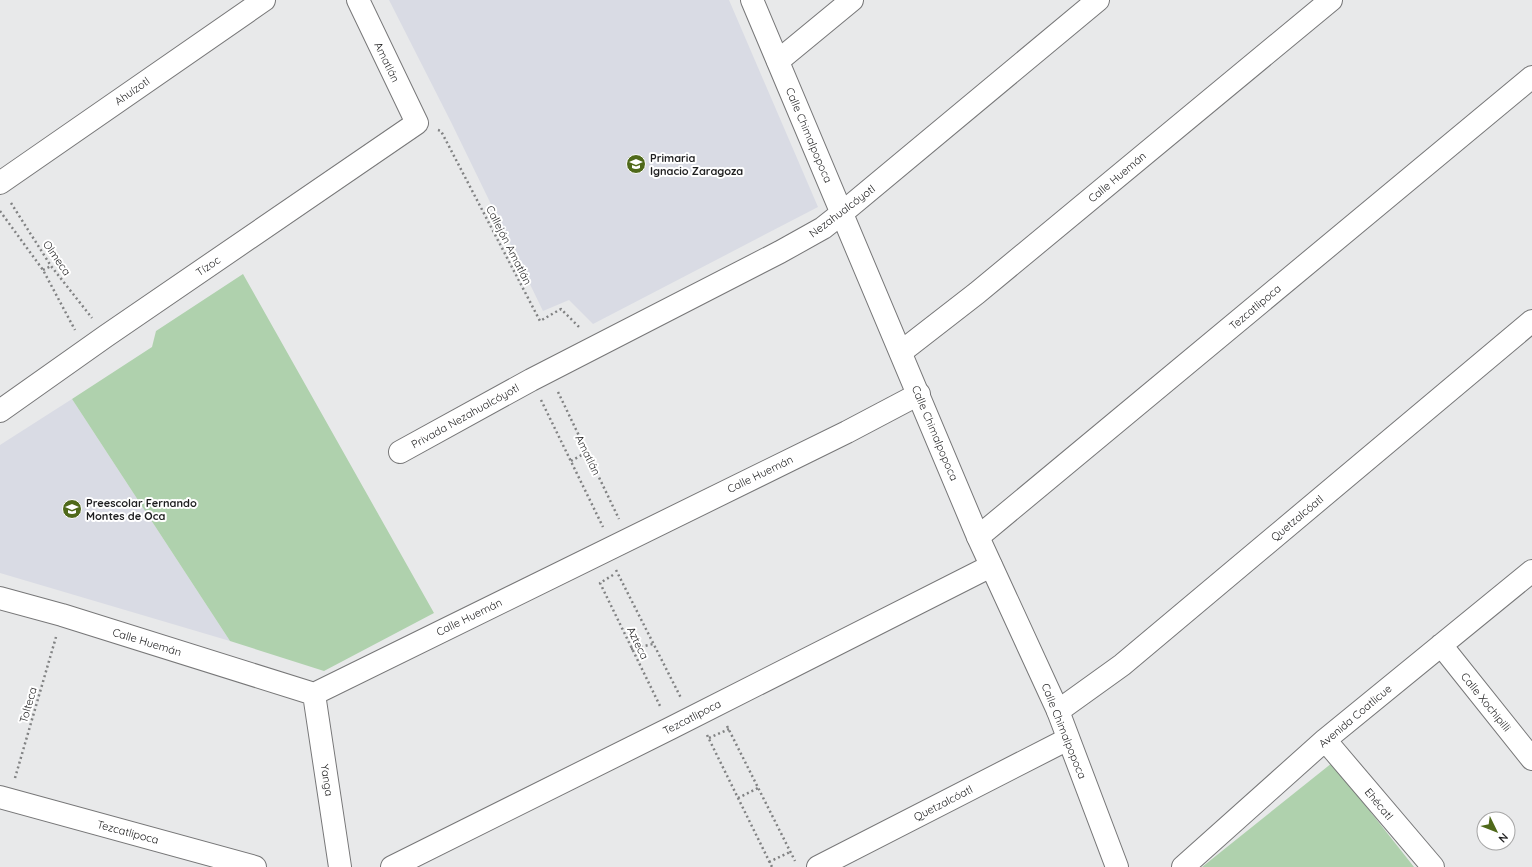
<svg xmlns="http://www.w3.org/2000/svg" width="1532" height="867" font-family="Quicksand,sans-serif">
  <style>
    .built { fill: #d9dbe4 }
    .green { fill: #afd1ad }
    .lines { fill: none; stroke-linecap: round; stroke-linejoin: round }
    .street-casing { stroke: #777778; stroke-width: 24 }
    .secondary-casing { stroke: #777778; stroke-width: 24 }
    .path { stroke: #818283; stroke-width: 2.5; stroke-dasharray: 2 3; stroke-linecap: butt }
    .street { stroke: #fff; stroke-width: 22 }
    .secondary { stroke: #fff; stroke-width: 22 }
    .labels { text-anchor: middle; stroke-width: 4; stroke-linejoin: round; paint-order: stroke }
    .street-label { font-size: 11px; fill: #1e1e1f; stroke: #fff }
    .poi-label { font-size: 11px; font-weight: bold; fill: #1e1e1f; stroke: #fff; text-anchor: start }
  </style>
  <rect width="100%" height="100%" fill="#e8e9ea"/>
  <!-- built -->
  <path class="built" d="M389 0H729L818 207 593 324 569 300 543 311 451 122Z
    M72 399 230 641 0 573V445Z"/>
  <!-- green -->
  <path class="green" d="M243 274 434 613 324 671 230 641 72 399 152 347 156 331Z
    M1332 763 1414 867H1202Z"/>
  <g class="lines">
    <defs>
      <path id="street" d="M778 61 852 0
        M0 183 264 0
        M901 352 977 293 1331 0
        M0 411 106 336 417 123 358 0
        M400 452 531 380 780 252 823 228 842 213 1098 0
        M978 537 1532 77
        M0 598 62 615 314 694 847 432 919 394
        M1441 645 1532 759
        M314 694 340 867
        M1058 711 1122 665 1532 321
        M1325 740 1433 867
        M0 797 255 867
        M392 867 671 728 991 566
        M818 867 1068 739
        M1183 867 1325 740 1532 571"/>
      <path id="secondary" d="M752 0 978 537 1058 711 1117 867"/>
    </defs>
    <!-- street casing -->
    <use href="#street" class="street-casing"/>
    <!-- secondary casing -->
    <use href="#secondary" class="secondary-casing"/>
    <!-- path -->
    <path class="path" d="M438 130 441 131 540 321 561 309 581 329
      M11 203 51 266 92 318
      M0 211 43 270 75 330
      M43 270 51 266
      M558 392 619 519
      M541 400 603 527
      M571 461 587 452
      M616 570 681 698
      M613 575 600 583 661 708
      M631 649 653 644
      M727 726 795 861
      M707 735 772 867
      M709 738 729 729
      M15 778 56 637
      M738 798 758 788
      M769 862 790 852"/>
    <!-- street -->
    <use href="#street" class="street"/>
    <!-- secondary -->
    <use href="#secondary" class="secondary"/>
  </g>
  <!-- icons -->
  <defs>
    <symbol id="school-disc" viewBox="-11 -11 22 22"><circle r="9.5" fill="#4f691a" stroke="#fff"/><path d="M0-5L7-2L0 1L-7-2ZM-4 1L0 2.5L4 1V4Q0 6-4 4Z" fill="#fff"/></symbol>
  </defs>
  <g fill-rule="evenodd">
    <use href="#school-disc" x="625" y="153" width="22" height="22"/>
    <use href="#school-disc" x="61" y="498" width="22" height="22"/>
  </g>
  <g class="labels">
    <!-- street labels -->
    <g class="street-label">
      <text transform="translate(387 62) rotate(64)" y="4">Amatlán</text>
      <text transform="translate(132 91) rotate(-35)" y="4">Ahuízotl</text>
      <text transform="translate(809 135) rotate(67)" y="4">Calle Chimalpopoca</text>
      <text transform="translate(1117 177) rotate(-40)" y="4">Calle Huemán</text>
      <text transform="translate(842 211) rotate(-37)" y="4">Nezahualcóyotl</text>
      <text transform="translate(509 245) rotate(63)" y="4">Callejón Amatlán</text>
      <text transform="translate(57 258) rotate(55)" y="4">Olmeca</text>
      <text transform="translate(208 266) rotate(-34)" y="4">Tízoc</text>
      <text transform="translate(1255 307) rotate(-40)" y="4">Tezcatlipoca</text>
      <text transform="translate(465 416) rotate(-29)" y="4">Privada Nezahualcóyotl</text>
      <text transform="translate(935 433) rotate(67)" y="4">Calle Chimalpopoca</text>
      <text transform="translate(588 455) rotate(64)" y="4">Amatlán</text>
      <text transform="translate(760 474) rotate(-26)" y="4">Calle Huemán</text>
      <text transform="translate(1297 518) rotate(-40)" y="4">Quetzalcóatl</text>
      <text transform="translate(469 617) rotate(-26)" y="4">Calle Huemán</text>
      <text transform="translate(147 642) rotate(17)" y="4">Calle Huemán</text>
      <text transform="translate(638 643) rotate(64)" y="4">Azteca</text>
      <text transform="translate(1486 702) rotate(51)" y="4">Calle Xochipilli</text>
      <text transform="translate(28 705) rotate(-74)" y="4">Tolteca</text>
      <text transform="translate(1355 716) rotate(-40)" y="4">Avenida Coatlicue</text>
      <text transform="translate(692 717) rotate(-27)" y="4">Tezcatlipoca</text>
      <text transform="translate(1064 731) rotate(68)" y="4">Calle Chimalpopoca</text>
      <text transform="translate(327 780) rotate(81)" y="4">Yanga</text>
      <text transform="translate(943 803) rotate(-27)" y="4">Quetzalcóatl</text>
      <text transform="translate(1379 804) rotate(50)" y="4">Ehécatl</text>
      <text transform="translate(128 832) rotate(15)" y="4">Tezcatlipoca</text>
    </g>
    <!-- poi labels -->
    <g class="poi-label">
      <text x="650" y="162">Primaria<tspan x="650" dy="13">Ignacio Zaragoza</tspan></text>
      <text x="86" y="507">Preescolar Fernando<tspan x="86" dy="13">Montes de Oca</tspan></text>
    </g>
  </g>
  <!-- north arrow -->
  <g transform="translate(1496 831) rotate(133)"><circle r="19" fill="#ffffff" stroke="#a5a5a5"/>
  <path d="M0-3L7 15L0 10L-7 15Z" fill="#4f691a"/>
  <text y="-6" font-size="11" font-weight="bold" text-anchor="middle" fill="#1e1e1f">N</text>
  </g>
</svg>
